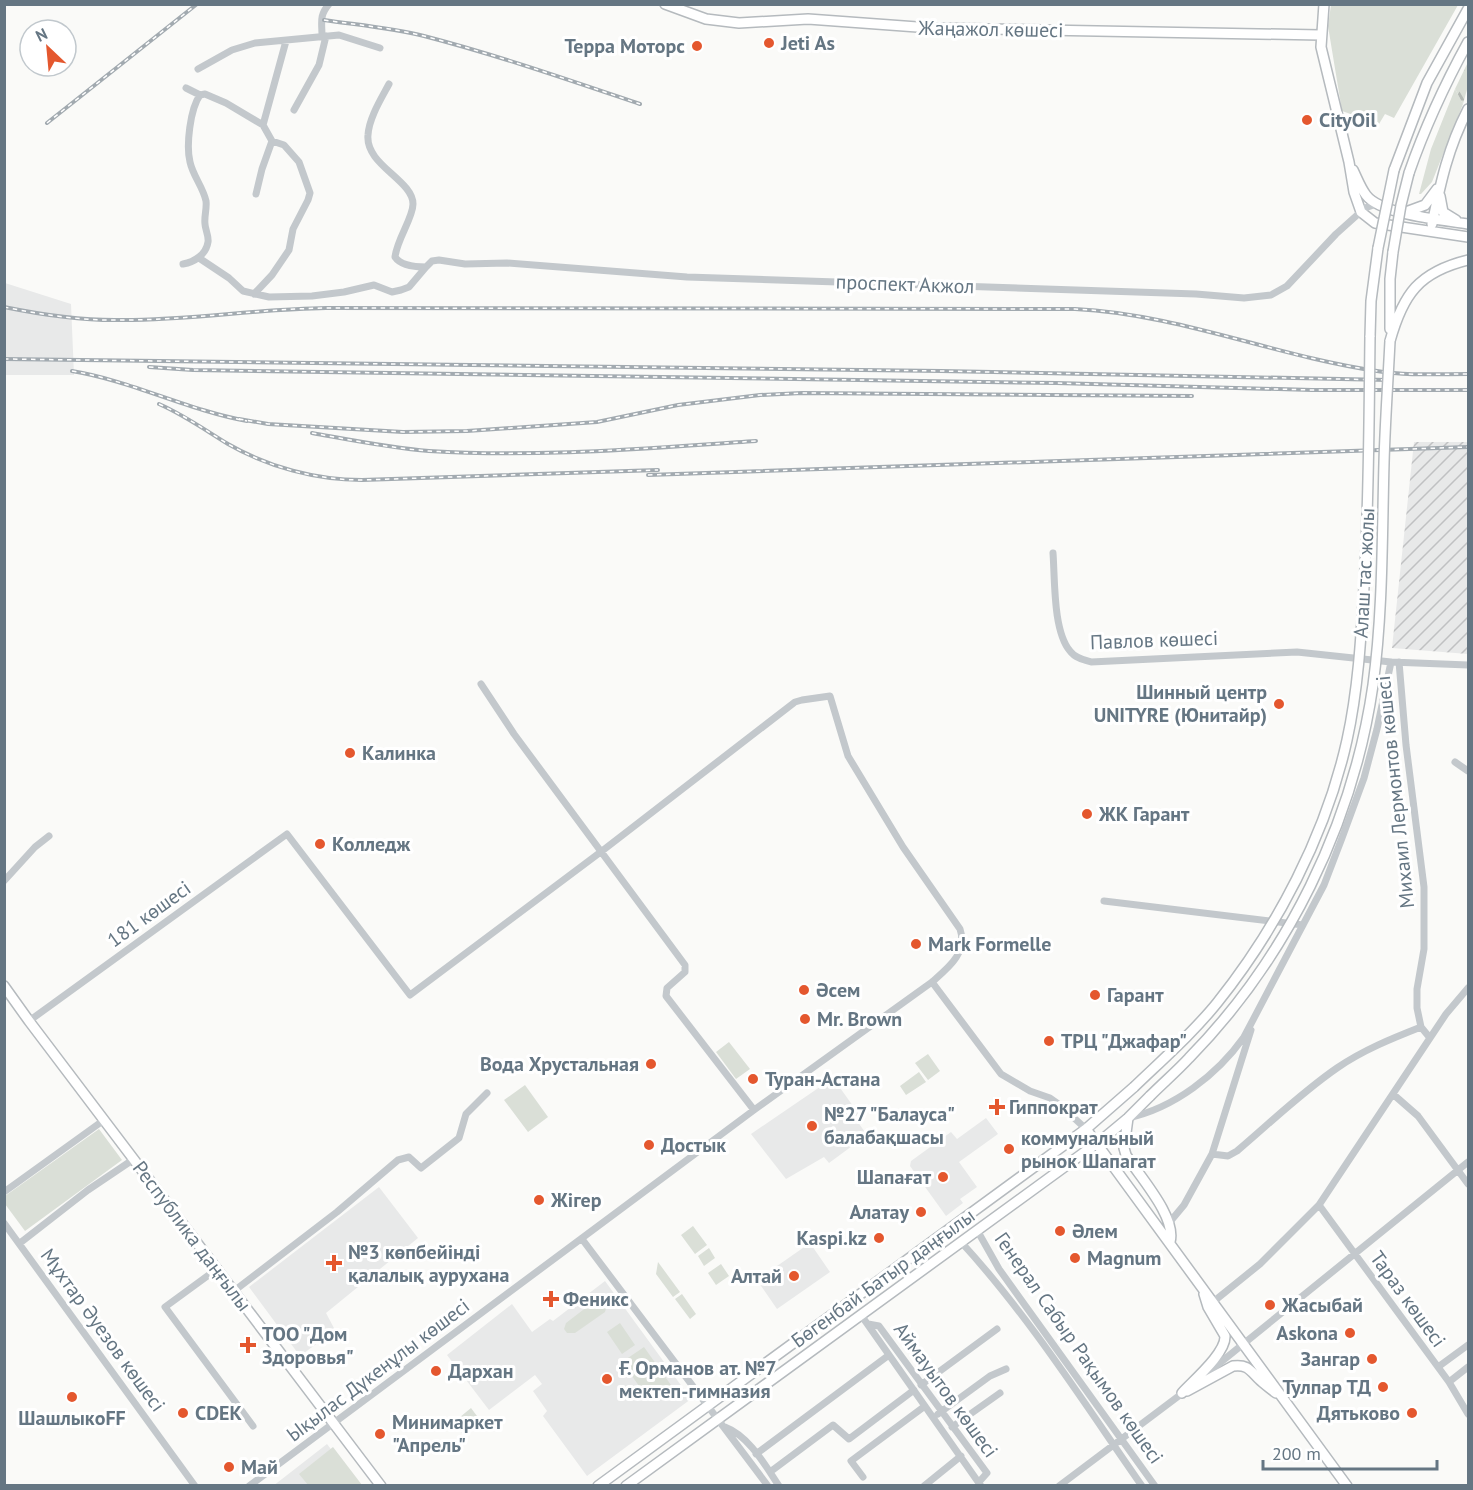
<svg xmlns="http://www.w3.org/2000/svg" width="1473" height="1490" font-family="'PT Sans',sans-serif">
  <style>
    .built { fill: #e8e9e9 }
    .industrial { fill: url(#industrial-furrows) }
    .green { fill: #dadfd7 }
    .forest { fill: url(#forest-firs) }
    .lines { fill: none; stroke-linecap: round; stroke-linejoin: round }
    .major-casing { stroke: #b5babe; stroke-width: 12 }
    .minor { stroke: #c3c8cc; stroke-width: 7 }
    .major { stroke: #fff; stroke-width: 9 }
    .rail-casing { stroke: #a2aab0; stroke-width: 4 }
    .rail { stroke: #fff; stroke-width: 1.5; stroke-dasharray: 4.5; stroke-linecap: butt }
    .major-bridge-casing { stroke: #b5babe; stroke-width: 12; stroke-linecap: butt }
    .major-bridge { stroke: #fff; stroke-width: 9 }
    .poi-dot { fill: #e4572e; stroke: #fff; stroke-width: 2 }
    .labels { text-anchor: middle; stroke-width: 6; stroke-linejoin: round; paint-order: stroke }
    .street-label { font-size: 20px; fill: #657683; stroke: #fff }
    .poi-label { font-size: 20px; font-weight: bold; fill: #657683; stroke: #fff; text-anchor: start }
  </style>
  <defs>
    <pattern id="industrial-furrows" width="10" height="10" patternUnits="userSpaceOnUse" patternTransform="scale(1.5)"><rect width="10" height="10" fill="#e8e9e9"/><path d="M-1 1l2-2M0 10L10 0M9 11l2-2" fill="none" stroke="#c0c1c2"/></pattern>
    <pattern id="forest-firs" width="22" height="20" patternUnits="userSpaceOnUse" patternTransform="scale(1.5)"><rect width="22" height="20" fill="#dadfd7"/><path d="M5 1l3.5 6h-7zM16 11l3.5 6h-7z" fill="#b4b9b4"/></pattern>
  </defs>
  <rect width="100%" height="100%" fill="#fafaf8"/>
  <!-- built -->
  <path class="built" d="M5 283 71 304 74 375H5Z
    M833 1078 858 1113 855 1118 867 1135 829 1163 824 1157 786 1179 751 1134Z
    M986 1118 998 1134 959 1162 977 1187 960 1199 963 1203 946 1216 910 1166 911 1161 951 1132 957 1139Z
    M379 1187 418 1238 326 1313 335 1330 300 1356 249 1287Z
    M810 1243 830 1272 777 1309 757 1280Z
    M605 1281 691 1399 587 1476 543 1416 547 1411 533 1391 542 1384 535 1375 489 1410 447 1355 512 1304 532 1332 550 1319 553 1321Z
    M327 1444 358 1485 273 1486Z"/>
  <!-- industrial -->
  <path class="industrial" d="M1414 442H1468V654L1392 648Z"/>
  <!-- green -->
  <path class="green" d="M1331 5H1458L1394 118 1385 114 1379 124 1342 111 1328 26Z
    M1455 89 1463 104 1432 182 1421 194H1419L1431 149Z
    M729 1042 750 1069 736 1079 716 1052Z
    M928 1054 940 1071 928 1080 915 1063Z
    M919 1072 926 1082 906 1095 900 1086Z
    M525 1085 548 1117 528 1132 504 1100Z
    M99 1129 122 1160 25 1231 5 1204V1196Z
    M693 1226 707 1245 695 1254 681 1235Z
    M709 1248 715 1258 704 1266 698 1256Z
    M658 1262 680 1292 673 1297 656 1274Z
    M721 1264 729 1276 716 1285 708 1273Z
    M682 1294 696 1314 690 1319 675 1299Z
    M601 1299 607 1305 605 1312 575 1333H567L564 1329 566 1323 596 1300Z
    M620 1323 635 1345 622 1354 607 1332Z
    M644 1347 671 1385 649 1400 622 1362Z
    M471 1408 480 1420 463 1434 454 1422Z
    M333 1447 362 1485H308L299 1474Z"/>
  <!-- forest -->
  <path class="forest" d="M1468 62V86L1463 104 1455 89Z"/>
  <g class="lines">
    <defs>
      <path id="major" d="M665 4 706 19 739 23 808 19 931 28 1320 35
        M1324 4 1321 47 1349 162 1354 192 1361 212 1375 223 1468 237
        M1353 170C1357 178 1360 187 1366 195 1381 215 1444 220 1468 224
        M1394 170 1427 83 1468 9
        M1409 173C1425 127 1445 84 1468 42
        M1440 196 1443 212 1456 220
        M1406 212 1425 205 1437 189
        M1432 224C1441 181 1448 148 1468 109
        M1390 329V279L1393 252
        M1370 337 1371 301 1378 248
        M1390 341C1403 294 1419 272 1468 260
        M4 986 29 1021 381 1486
        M1128 1118 1124 1148 1126 1155C1139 1176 1177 1217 1170 1242
        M1086 1129 1347 1486
        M1187 1391 1233 1366C1247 1364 1250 1370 1259 1379 1264 1384 1270 1388 1276 1393
        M1182 1393C1194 1380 1226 1353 1225 1336L1208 1307 1204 1294
        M598 1486 1086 1129 1134 1087
        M626 1486 1104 1138 1128 1118 1150 1096"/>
    </defs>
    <!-- major casing -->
    <use href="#major" class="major-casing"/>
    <!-- minor -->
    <path class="minor" d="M322 36C322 22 319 16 329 4
      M198 69 232 50 255 43 339 35 380 48
      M389 84C381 99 369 118 368 135 365 165 413 180 413 204 413 218 397 239 395 257 401 266 415 267 426 267L432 261 439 260 465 264 507 263 687 277 1196 294 1244 298 1271 295 1287 286 1336 234 1365 208 1376 204
      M200 95 205 94 226 103 263 125 272 141 262 169 256 194
      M294 110 319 65 326 36
      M263 125 286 41
      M199 258 229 278 243 291 269 297 312 296 344 292 374 285 392 292 401 290 409 287 426 267
      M183 264C194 262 206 255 208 242 209 236 205 229 205 224 204 216 207 209 206 201 203 187 193 176 190 162 186 146 190 109 200 95L186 88
      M254 294 272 275 289 250 293 229 308 200 310 193 299 162 284 145 272 141
      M1053 553C1055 580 1053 631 1070 651 1075 658 1084 660 1091 662L1297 652 1391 662 1468 665
      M481 684 514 734 685 965V972L667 988 666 996 754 1110
      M1455 762 1468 771
      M4 881 35 847 49 836
      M1104 901 1303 925
      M932 982 1001 1074 1030 1091 1050 1098 1060 1105 1086 1129
      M29 1021 287 834 410 995 602 851 795 702 802 700 830 696 848 756 903 847 960 929C968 953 948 968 932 982L754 1110 249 1486
      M1430 1038 1446 1014 1468 988
      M1394 1095 1418 1116 1468 1184
      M1128 1118C1174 1108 1217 1075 1244 1037L1324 885 1342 838 1364 778 1377 729 1391 662
      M1212 1154 1228 1156 1237 1151C1270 1123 1302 1092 1337 1068 1363 1050 1393 1038 1421 1027
      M4 1192 104 1120
      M1319 1205 1449 1382 1468 1414
      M4 1223 195 1486
      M1169 1223 1184 1205 1212 1154 1251 1030
      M977 1230 999 1269 1155 1486
      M582 1239 768 1486
      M961 1242C1029 1316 1084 1403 1142 1486
      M20 1243 88 1190 134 1159
      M217 1269 165 1307 253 1426
      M234 1291 337 1212 398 1160 409 1157 421 1168 459 1138 466 1114 487 1093
      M1213 1302 1260 1264 1319 1205 1430 1038 1421 1027 1417 1008V989L1424 949V887L1406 745 1399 662
      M861 1315 981 1486
      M868 1324 879 1326 987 1473 979 1482
      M1438 1367 1468 1345
      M1200 1379 1468 1162
      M1449 1382 1468 1367
      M921 1385 997 1329
      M938 1414 990 1376 1006 1369
      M725 1427C749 1436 765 1465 779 1486
      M952 1427 1000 1393
      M756 1454 889 1355
      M770 1472 833 1425 849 1439 914 1390
      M863 1477 851 1461 925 1406
      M924 1486 961 1456
      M1059 1486 1184 1392"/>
    <!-- major -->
    <use href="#major" class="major"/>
    <defs>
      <path id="rail" d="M324 20C358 25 392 28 424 36 497 55 569 80 640 104
        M47 123 197 4
        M4 307C43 315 84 321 123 320 191 320 258 309 326 308L1075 309C1178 314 1275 356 1377 371 1407 376 1438 374 1468 374
        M4 359 941 371 1388 380
        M149 367 193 370 1056 383 1312 390H1468
        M72 371C132 381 187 410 247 421
        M159 404C184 415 205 430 228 444 268 467 316 480 362 480L658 470
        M239 419 268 424 403 432 467 431 597 422 678 405 760 395 802 393 1192 396
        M312 433C351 440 390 448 429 451 538 458 648 448 756 441
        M648 475 1468 447"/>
    </defs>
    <!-- rail casing -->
    <use href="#rail" class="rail-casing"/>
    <!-- rail -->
    <use href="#rail" class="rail"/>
    <defs>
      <path id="major-bridge" d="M1378 248 1394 170
        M1393 252 1401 205 1409 173
        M1134 1087C1162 1060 1192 1034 1217 1003 1277 928 1326 835 1347 740 1358 690 1361 639 1364 587 1369 504 1369 420 1370 337
        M1150 1096C1163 1083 1177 1071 1189 1058 1287 958 1353 824 1373 685 1383 612 1382 537 1384 463 1385 423 1388 382 1390 341"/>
    </defs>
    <!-- major-bridge casing -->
    <use href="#major-bridge" class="major-bridge-casing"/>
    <!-- major-bridge -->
    <use href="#major-bridge" class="major-bridge"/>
  </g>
  <!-- markers -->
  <g class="poi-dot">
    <circle cx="769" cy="43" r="6"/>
    <circle cx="697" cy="46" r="6"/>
    <circle cx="1307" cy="120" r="6"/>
    <circle cx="1279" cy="704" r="6"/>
    <circle cx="350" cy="753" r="6"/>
    <circle cx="1087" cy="814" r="6"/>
    <circle cx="320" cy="844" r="6"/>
    <circle cx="916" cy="944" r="6"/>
    <circle cx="804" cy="990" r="6"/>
    <circle cx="1095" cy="995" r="6"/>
    <circle cx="805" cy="1019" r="6"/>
    <circle cx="1049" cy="1041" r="6"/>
    <circle cx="651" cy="1064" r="6"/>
    <circle cx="753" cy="1079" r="6"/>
    <path d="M994 1098h6v6h6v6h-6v6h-6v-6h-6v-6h6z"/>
    <circle cx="812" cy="1126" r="6"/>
    <circle cx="649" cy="1145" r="6"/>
    <circle cx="1009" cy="1149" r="6"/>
    <circle cx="943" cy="1177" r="6"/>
    <circle cx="539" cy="1200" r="6"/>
    <circle cx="921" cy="1212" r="6"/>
    <circle cx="1060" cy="1231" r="6"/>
    <circle cx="879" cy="1238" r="6"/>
    <circle cx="1075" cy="1258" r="6"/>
    <path d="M331 1254h6v6h6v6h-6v6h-6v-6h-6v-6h6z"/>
    <circle cx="794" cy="1276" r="6"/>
    <path d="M548 1290h6v6h6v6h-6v6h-6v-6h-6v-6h6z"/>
    <circle cx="1270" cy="1305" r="6"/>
    <circle cx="1350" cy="1333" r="6"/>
    <path d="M245 1336h6v6h6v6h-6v6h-6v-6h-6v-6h6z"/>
    <circle cx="1372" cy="1359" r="6"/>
    <circle cx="436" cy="1371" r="6"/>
    <circle cx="607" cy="1379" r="6"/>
    <circle cx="1383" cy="1387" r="6"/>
    <circle cx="72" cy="1397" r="6"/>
    <circle cx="183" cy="1413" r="6"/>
    <circle cx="1412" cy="1413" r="6"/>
    <circle cx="380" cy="1434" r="6"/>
    <circle cx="229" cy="1467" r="6"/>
  </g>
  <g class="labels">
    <!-- street labels -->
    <g class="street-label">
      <text transform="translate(991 29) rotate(1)" y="7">Жаңажол көшесі</text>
      <text transform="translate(905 284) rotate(2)" y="7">проспект Акжол</text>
      <text transform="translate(1364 573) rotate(-87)" y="7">Алаш тас жолы</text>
      <text transform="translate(1154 640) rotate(-2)" y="7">Павлов көшесі</text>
      <text transform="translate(1395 792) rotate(-96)" y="7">Михаил Лермонтов көшесі</text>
      <text transform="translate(149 914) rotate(-36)" y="7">181 көшесі</text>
      <text transform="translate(192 1236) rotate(53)" y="7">Республика даңғылы</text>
      <text transform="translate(883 1278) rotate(-36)" y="7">Бөгенбай Батыр даңғылы</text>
      <text transform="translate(1408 1299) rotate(54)" y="7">Тараз көшесі</text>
      <text transform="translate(103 1330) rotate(54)" y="7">Мұхтар Әуезов көшесі</text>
      <text transform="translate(1079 1348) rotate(55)" y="7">Генерал Сабыр Рақымов көшесі</text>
      <text transform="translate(378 1370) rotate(-37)" y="7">Ықылас Дүкенұлы көшесі</text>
      <text transform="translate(946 1390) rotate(54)" y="7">Аймауытов көшесі</text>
    </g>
    <!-- poi labels -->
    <g class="poi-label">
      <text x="781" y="50">Jeti As</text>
      <text x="685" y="53" text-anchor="end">Терра Моторс</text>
      <text x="1319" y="127">CityOil</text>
      <text x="1267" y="699" text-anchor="end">Шинный центр<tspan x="1267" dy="23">UNITYRE (Юнитайр)</tspan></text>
      <text x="362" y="760">Калинка</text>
      <text x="1099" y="821">ЖК Гарант</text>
      <text x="332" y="851">Колледж</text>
      <text x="928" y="951">Mark Formelle</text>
      <text x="816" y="997">Әсем</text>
      <text x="1107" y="1002">Гарант</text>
      <text x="817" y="1026">Mr. Brown</text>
      <text x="1061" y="1048">ТРЦ "Джафар"</text>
      <text x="639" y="1071" text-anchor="end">Вода Хрустальная</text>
      <text x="765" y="1086">Туран-Астана</text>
      <text x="1009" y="1114">Гиппократ</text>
      <text x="824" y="1121">№27 "Балауса"<tspan x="824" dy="23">балабақшасы</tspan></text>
      <text x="1021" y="1145">коммунальный<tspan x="1021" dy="23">рынок Шапагат</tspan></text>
      <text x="661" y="1152">Достык</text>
      <text x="931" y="1184" text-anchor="end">Шапағат</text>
      <text x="551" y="1207">Жiгер</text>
      <text x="909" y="1219" text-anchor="end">Алатау</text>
      <text x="1072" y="1238">Әлем</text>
      <text x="867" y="1245" text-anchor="end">Kaspi.kz</text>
      <text x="348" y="1259">№3 көпбейінді<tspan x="348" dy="23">қалалық аурухана</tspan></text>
      <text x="1087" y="1265">Magnum</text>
      <text x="782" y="1283" text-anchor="end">Алтай</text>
      <text x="563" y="1306">Феникс</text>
      <text x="1282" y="1312">Жасыбай</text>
      <text x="1338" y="1340" text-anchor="end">Askona</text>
      <text x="262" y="1341">ТОО "Дом<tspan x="262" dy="23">Здоровья"</tspan></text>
      <text x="1360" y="1366" text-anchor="end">Зангар</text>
      <text x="619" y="1375">Ғ. Орманов ат. №7<tspan x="619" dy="23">мектеп-гимназия</tspan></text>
      <text x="448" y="1378">Дархан</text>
      <text x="1371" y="1394" text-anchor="end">Тулпар ТД</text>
      <text x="195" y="1420">CDEK</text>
      <text x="1400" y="1420" text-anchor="end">Дятьково</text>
      <text x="72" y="1425" text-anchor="middle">ШашлыкoFF</text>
      <text x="392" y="1429">Минимаркет<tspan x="392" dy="23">"Апрель"</tspan></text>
      <text x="241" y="1474">Май</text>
    </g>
  </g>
  <!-- border -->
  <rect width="1473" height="1490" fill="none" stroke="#657683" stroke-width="12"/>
  <!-- north arrow -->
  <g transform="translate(48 48) rotate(334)"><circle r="28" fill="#ffffff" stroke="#c1c8cd" stroke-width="1.5"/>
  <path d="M0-4.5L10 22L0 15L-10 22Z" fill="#e4572e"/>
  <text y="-9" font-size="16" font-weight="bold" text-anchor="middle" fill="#657683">N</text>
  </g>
  <!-- scale -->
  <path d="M1263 1460v9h174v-9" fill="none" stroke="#657683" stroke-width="3"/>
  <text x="1272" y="1460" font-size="18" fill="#657683" stroke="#ffffff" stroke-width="4.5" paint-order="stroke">200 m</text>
</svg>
